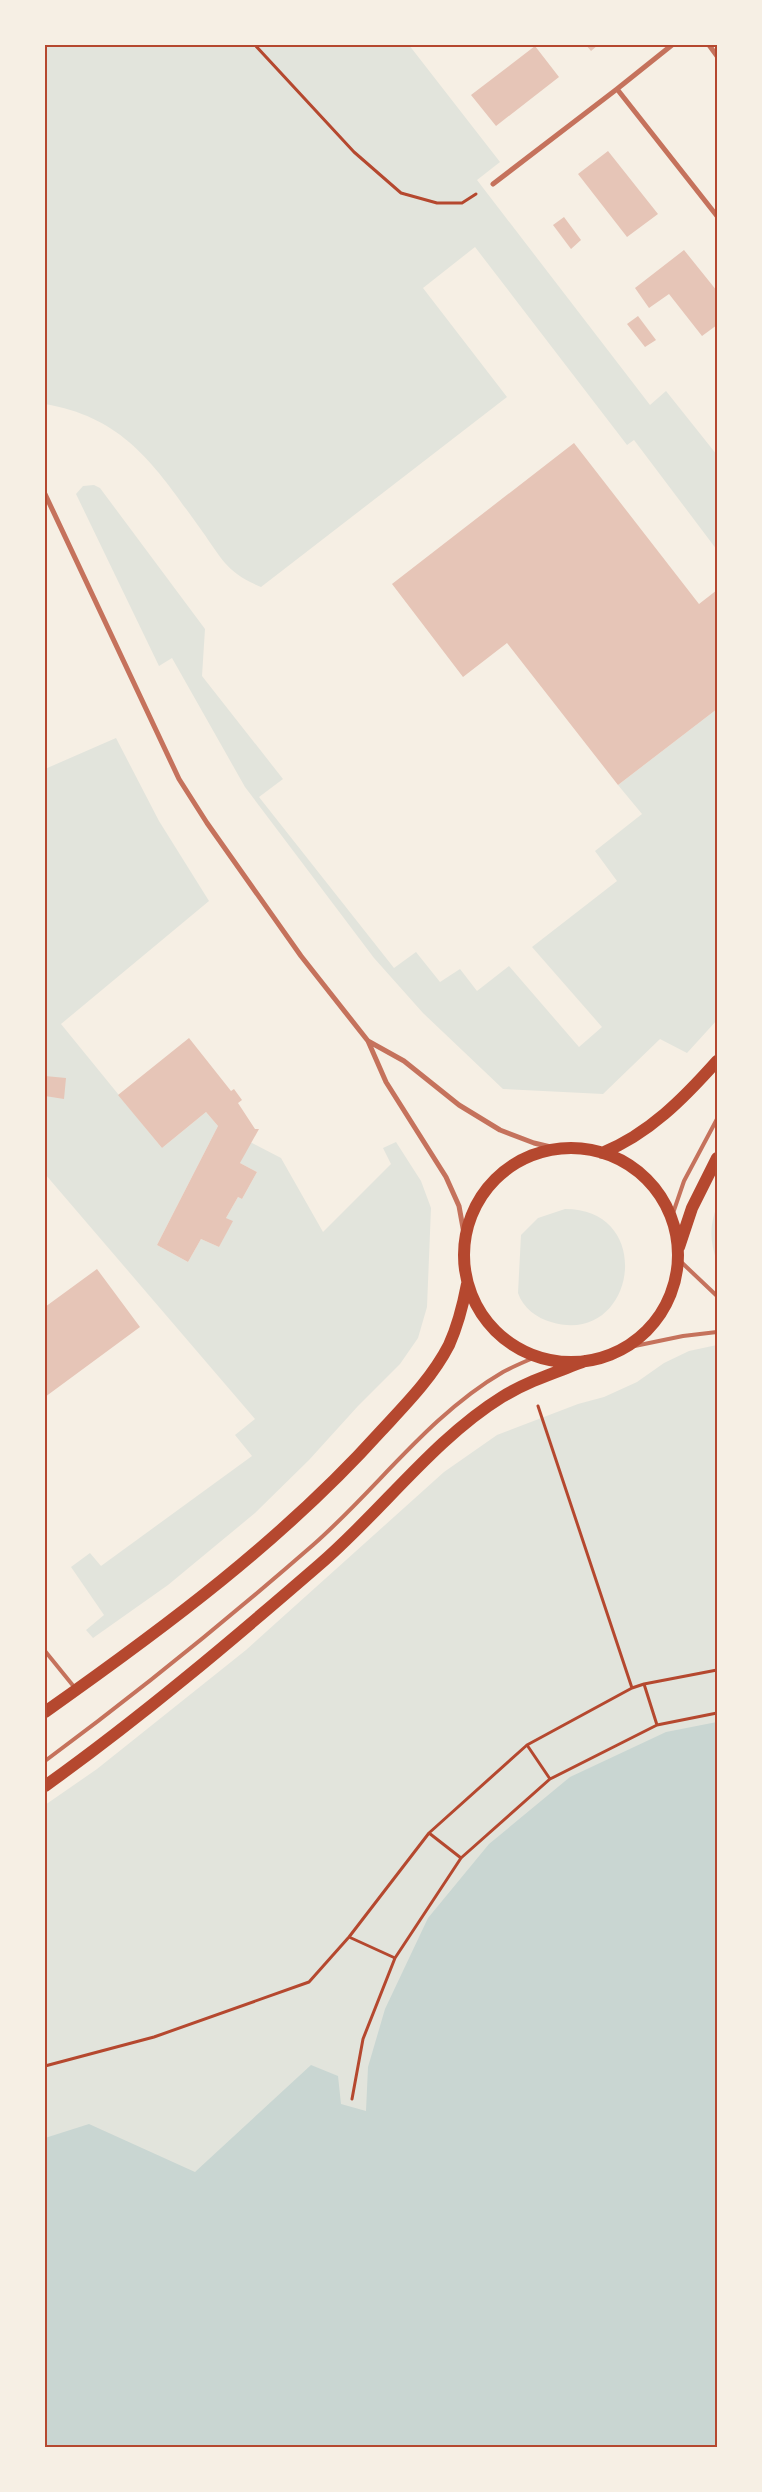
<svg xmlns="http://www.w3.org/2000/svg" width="762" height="2492" font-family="'Zilla Slab',serif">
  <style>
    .green { fill: #e2e4dc }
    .water { fill: #c9d6d2 }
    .building { fill: #e6c5b7 }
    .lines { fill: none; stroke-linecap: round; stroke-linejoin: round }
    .path { stroke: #b5482f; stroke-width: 3 }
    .service { stroke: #c5725c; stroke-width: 4 }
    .minor { stroke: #c5725c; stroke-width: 5 }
    .primary { stroke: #b5482f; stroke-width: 12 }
    .neatline { fill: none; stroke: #b5482f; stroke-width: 2 }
  </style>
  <rect width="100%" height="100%" fill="#f6efe4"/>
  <!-- green -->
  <path class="green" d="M45 45H409L500 162 477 180 650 405 666 391 717 455V550L634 440 627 445 475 247 423 288 507 397 261 587C227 573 222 559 202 531 157 469 127 418 45 404Z
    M94 485 100 488 205 629 202 676 283 779 259 797 394 968 416 952 440 982 460 969 477 991 509 966 579 1047 602 1027 532 947 617 881 595 851 642 814 618 785 717 709V1020L687 1053 660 1039 603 1094 503 1089 423 1013 374 958 245 787 172 658 159 666 76 494 83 486Z
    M116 738 159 821 209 901 61 1024 162 1148 206 1112 218 1126 157 1245 188 1262 201 1239 219 1247 232 1221 226 1218 238 1197 242 1199 257 1172 240 1163 250 1142 281 1158 323 1232 391 1164 383 1148 396 1142 421 1181 431 1208 427 1307 418 1338 400 1364 358 1406 309 1460 255 1513 168 1585 93 1638 86 1630 104 1615 71 1567 90 1553 101 1566 252 1456 235 1435 255 1419 45 1174V769Z
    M717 1206V1262C710 1241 709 1227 717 1206Z
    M565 1209C658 1209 635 1348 551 1322 537 1318 523 1308 518 1293L521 1235 538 1218Z
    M717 1345V2447H45V1805L97 1769 246 1650 444 1472 497 1435 578 1404 604 1397 637 1382 664 1363 689 1351Z"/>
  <!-- water -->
  <path class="water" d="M717 1722V2447H45V2138L89 2124 195 2172 311 2065 338 2076 341 2104 366 2111 368 2067 385 2009 428 1918 489 1844 570 1777 666 1732Z"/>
  <!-- building -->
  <path class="building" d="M586 45H598L591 51Z
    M535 46 559 77 496 126 471 95Z
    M608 151 658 214 627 237 578 174Z
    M564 217 581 240 571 249 553 225Z
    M684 250 717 291V325L702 336 669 294 649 308 635 288Z
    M638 316 656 340 645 347 627 324Z
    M574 443 699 604 717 590V709L618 785 507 643 463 677 392 584Z
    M189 1038 231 1091 234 1089 242 1100 238 1103 255 1129H259L240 1163 257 1172 242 1199 238 1197 226 1218 233 1221 219 1247 201 1239 188 1262 157 1245 218 1126 206 1112 162 1148 118 1095Z
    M45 1076 66 1078 64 1099 45 1096Z
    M97 1269 140 1327 45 1397V1307Z"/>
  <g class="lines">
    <!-- path -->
    <path class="path" d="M255 45 354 152 401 193 437 203H462L476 194
      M538 1406 632 1688
      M644 1684 657 1725
      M527 1745 550 1779
      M429 1833 461 1858
      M349 1937 395 1958
      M45 2066 154 2037 309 1982 349 1937 429 1833 527 1745 632 1688 644 1684 717 1670
      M352 2099 363 2039 395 1958 461 1858 550 1779 657 1725 717 1713"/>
    <!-- service -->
    <path class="service" d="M671 1219 684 1181 717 1119
      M678 1259 717 1296
      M625 1348 683 1336 717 1332
      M45 1651 75 1688
      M45 1761C137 1693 227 1620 313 1545 377 1489 429 1415 503 1372 514 1366 526 1361 538 1356"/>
    <!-- minor -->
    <path class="minor" d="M672 45 617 89 717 216
      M709 45 717 56
      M493 184 617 89
      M45 494 179 779 207 823 301 956 368 1041 386 1082 446 1177 459 1206 465 1239
      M368 1041 404 1061 459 1105 500 1130 534 1143 559 1149"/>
    <!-- primary -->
    <path class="primary" d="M464 1255a107 107 0 1 1 214 0a107 107 0 1 1-214 0Z
      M602 1153C649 1134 684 1098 717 1061
      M679 1247 692 1208 717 1158
      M45 1712C164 1628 283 1540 381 1431 406 1404 432 1378 449 1345 458 1325 463 1305 467 1284
      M45 1786C140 1718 230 1642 319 1565 380 1513 434 1439 502 1397 528 1381 557 1372 585 1361"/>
  </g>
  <!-- border -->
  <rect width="762" height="2492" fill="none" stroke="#f6efe4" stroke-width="92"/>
  <rect x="46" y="46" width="670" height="2400" class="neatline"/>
</svg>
